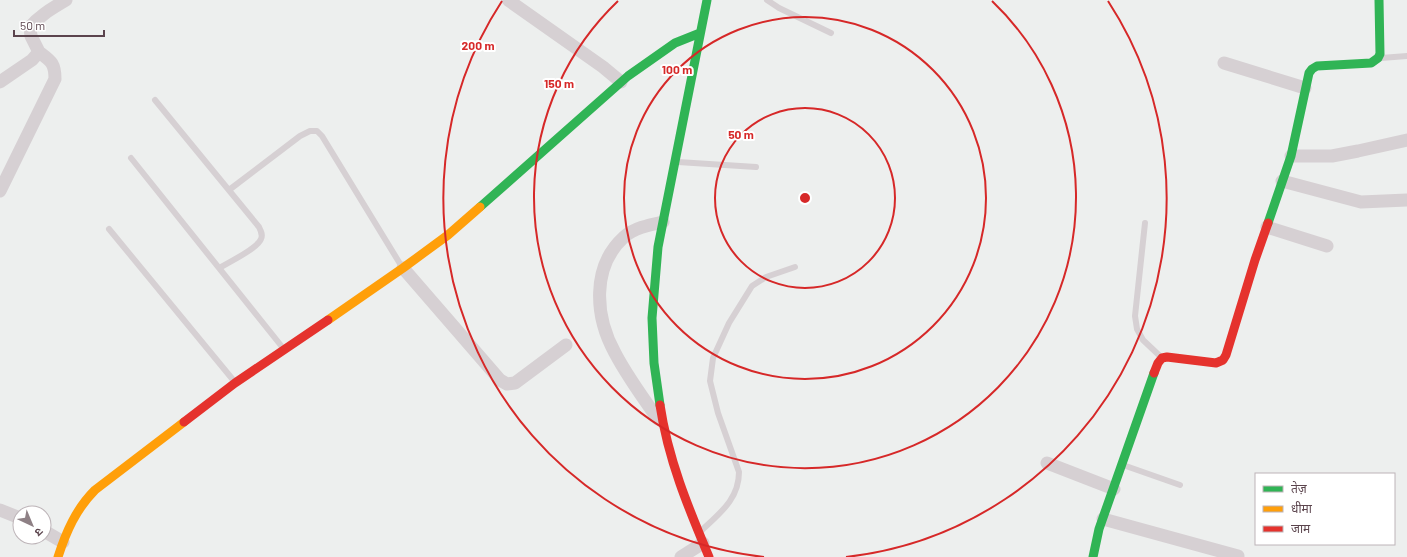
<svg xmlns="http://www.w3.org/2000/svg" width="1407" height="557" font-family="Barlow,'Noto Sans Devanagari',sans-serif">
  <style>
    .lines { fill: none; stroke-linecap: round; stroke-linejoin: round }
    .lane { stroke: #d6d0d3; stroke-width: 6 }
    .street { stroke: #d6d0d3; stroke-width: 13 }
    .fast { stroke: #30b455; stroke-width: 9 }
    .slow { stroke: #ff9f0a; stroke-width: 9 }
    .jam { stroke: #e5322d; stroke-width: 9 }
    .ring { fill: none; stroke: #d62828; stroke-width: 2 }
    .centre { fill: #d62828; stroke: #fff; stroke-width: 2 }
    .ring-label { font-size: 12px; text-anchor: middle; font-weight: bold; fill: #d62828; stroke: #fff; stroke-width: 4; stroke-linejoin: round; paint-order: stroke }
  </style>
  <rect width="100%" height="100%" fill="#edefee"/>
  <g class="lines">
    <!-- lane -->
    <path class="lane" d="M767 0 779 8 831 33
      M1381 58 1407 56
      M155 100 259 227C261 231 263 235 261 239 258 248 228 263 219 268
      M131 158 283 348
      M678 162 756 167
      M229 190 300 136 310 131H317L322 136 402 267
      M1145 223 1135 316 1137 329 1143 340 1161 357
      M109 229 234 381
      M1123 465 1180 485
      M702 530C720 513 739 499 739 472L718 413 710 381 713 358 729 323 752 286 766 277 795 267"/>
    <!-- street -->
    <path class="street" d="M508 0 603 67 621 82
      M1224 63 1305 88
      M0 82 32 60 39 52 31 36 30 27C40 15 53 8 66 0
      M1291 156H1332L1358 151 1407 140
      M1282 181 1361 202 1407 200
      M0 191 55 79C55 63 51 61 39 52
      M1267 227 1327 246
      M403 268 500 380 507 384 515 383 566 345
      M658 419C643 398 627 376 615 353 595 317 591 267 624 237 634 228 649 225 663 222
      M1047 463 1114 489
      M0 510 20 518
      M1103 519 1238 556
      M44 531 63 542
      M681 557 703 543"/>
    <!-- fast -->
    <path class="fast" d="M480 207 628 76 675 43 700 33
      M1268 223 1291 156 1309 73 1312 69 1317 66 1371 63 1378 58 1380 54 1379 0
      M660 405 654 363 652 318 658 247 707 0
      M1093 557 1099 529 1154 373"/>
    <!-- slow -->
    <path class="slow" d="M328 320 403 268 448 235 480 207
      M58 557C66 532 76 509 95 490L184 422"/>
    <!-- jam -->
    <path class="jam" d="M1154 373 1158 363 1162 358 1167 357 1216 363 1223 360 1226 355 1255 260 1268 223
      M660 405C668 459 688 507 709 557
      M184 422 235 383 328 320"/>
  </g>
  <!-- distance rings -->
  <g class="ring">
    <circle cx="805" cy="198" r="90"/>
    <circle cx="805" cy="198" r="181"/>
    <path d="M992 1A271 271 0 1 1 618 1"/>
    <path d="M764 557A361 361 0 0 1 502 1M1108 1A361 361 0 0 1 846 557"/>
  </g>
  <circle cx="805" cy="198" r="6" class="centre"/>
  <g class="ring-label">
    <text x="478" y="50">200 m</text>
    <text x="677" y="74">100 m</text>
    <text x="559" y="88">150 m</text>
    <text x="741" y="139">50 m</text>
  </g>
  <!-- legend -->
  <rect x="1255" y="473" width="140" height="72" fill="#ffffff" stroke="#bdb4b8"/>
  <rect x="1263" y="486" width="20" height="6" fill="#30b455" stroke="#bdb4b8"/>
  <text x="1291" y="493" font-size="12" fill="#5b444d">तेज़</text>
  <rect x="1263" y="506" width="20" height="6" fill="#ff9f0a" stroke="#bdb4b8"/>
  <text x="1291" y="513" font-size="12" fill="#5b444d">धीमा</text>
  <rect x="1263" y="526" width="20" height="6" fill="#e5322d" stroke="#bdb4b8"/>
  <text x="1291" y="533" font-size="12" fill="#5b444d">जाम</text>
  <!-- north arrow -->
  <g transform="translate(32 525) rotate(136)"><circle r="19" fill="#ffffff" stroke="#bdb4b8"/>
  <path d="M0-3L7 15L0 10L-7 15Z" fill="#8e8085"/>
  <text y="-6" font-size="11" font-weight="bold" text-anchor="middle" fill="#5b444d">उ</text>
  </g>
  <!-- scale -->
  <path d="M14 30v6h90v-6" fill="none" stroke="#5b444d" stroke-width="2"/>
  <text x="20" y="30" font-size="12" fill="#5b444d" stroke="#ffffff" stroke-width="3" paint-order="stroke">50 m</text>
</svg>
